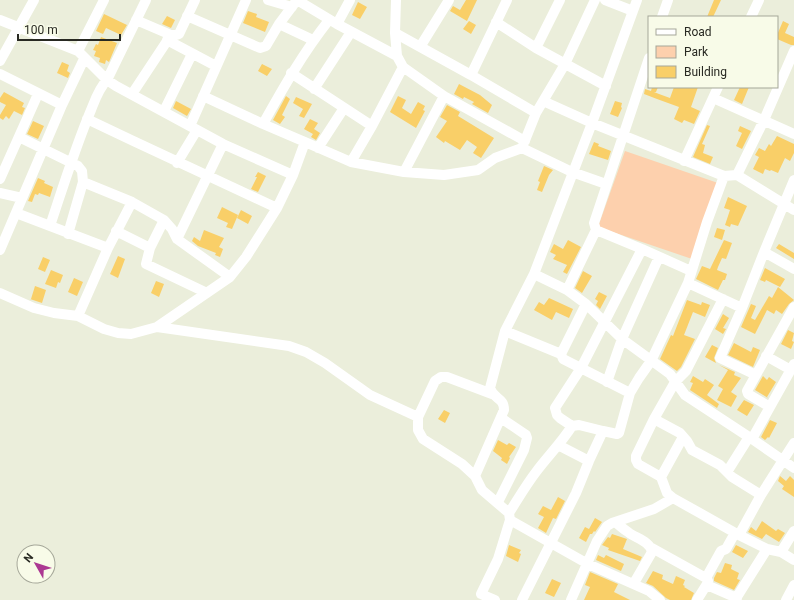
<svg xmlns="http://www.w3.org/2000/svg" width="794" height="600" font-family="Roboto,sans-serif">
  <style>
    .green { fill: #fdd0ad }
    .building { fill: #f9cf68 }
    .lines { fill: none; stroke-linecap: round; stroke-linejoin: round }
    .minor { stroke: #fff; stroke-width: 10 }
  </style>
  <rect width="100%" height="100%" fill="#ebeedb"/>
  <!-- green -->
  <path class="green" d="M625 151 718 183 692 259 598 227Z"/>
  <!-- building -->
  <path class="building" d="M466 0H477L467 21 450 11 453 6 460 10Z
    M714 0H721L713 17H707Z
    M358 2 367 7 360 19 352 15Z
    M248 11 257 14 256 17 269 22 265 32 243 23Z
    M104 14 127 25 121 35 106 28 103 34 96 31Z
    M167 16 175 20 171 28 162 24Z
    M469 21 476 25 471 34 463 29Z
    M783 21 789 24 785 33 794 37V45H791L777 39V35Z
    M101 37 117 43 109 62 106 60 105 64 99 62 100 58 94 56 96 51 93 50 96 44 98 45Z
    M62 62 69 65 67 71 70 73 68 78 57 73Z
    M262 64 272 69 267 76 258 71Z
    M459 84 480 95 492 105 488 113 472 104 474 102 464 97 463 99 454 94Z
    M652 87H658L656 92H654L659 94 657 99 644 94 645 89 651 91Z
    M674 87H698L691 107 700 111 694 124 684 120 682 123 674 119 679 107 657 99 659 94 670 98Z
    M740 87H749L742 104 734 100Z
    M4 92 24 103 22 107 25 108 22 115 14 111 9 119 6 116 3 120 0 118V115L6 105 0 102V98Z
    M286 96 290 99 282 115 285 117 280 124 273 120Z
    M398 96 406 100 402 108 411 114 418 102 425 106 423 110 425 111 416 128 390 112Z
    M296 97 312 104 304 118 299 116 303 109 293 103Z
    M176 101 191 109 187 116 173 108Z
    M615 101 622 103 621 107 622 108 618 117 610 114Z
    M447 105 460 112 458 116 494 138 481 158 473 153 477 147 467 140 460 150 445 141 444 143 436 137 447 121 440 117Z
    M310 119 318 123 314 129 320 133 316 140 311 137 313 134 304 129Z
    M33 121 44 126 38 139 27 134Z
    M707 125 710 126 702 144 705 145 703 153 713 157 710 164 693 157Z
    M740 126 751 131 742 149 736 146 742 133 738 131Z
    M777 136 794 144V153L790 161 785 158 778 173 771 170 770 171 765 169 763 174 753 169 759 157 755 155 759 148 765 151 769 144 771 146Z
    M594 142 599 144 598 146 611 151 608 160 589 154Z
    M544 166 553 170 549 175 542 192 537 190 540 182 538 181Z
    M258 172 266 176 258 192 251 189 257 177H255Z
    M38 178 45 181 44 183 53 187 50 197 39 193 38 195 35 194 32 202 28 201Z
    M728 197 747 206 738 226 731 224 730 227 725 225 730 210 724 208Z
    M222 207 238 215 232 229 226 227 228 223 217 218Z
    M241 210 252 216 248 224 237 218Z
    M717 228 725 230 722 240 714 237Z
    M204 230 224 238 219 247 223 249 220 257 215 255 216 253 198 246 192 241 194 237 200 241Z
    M568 240 581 247 567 274 563 272 567 265 553 259 556 255 550 252 554 244 563 249Z
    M724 240 732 243 726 259 722 258 718 267 717 270 727 274 725 280H723L718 290 696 279 702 266 710 269Z
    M779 244 794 253V259L776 248Z
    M118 256 125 259 118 278 110 274Z
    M43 257 50 260 45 272 38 269Z
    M765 268 785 279 780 287 766 280 765 282 760 280Z
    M51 270 63 275 60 283 58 282 56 288 45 284Z
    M583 271 592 276 582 293 575 288Z
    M74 278 83 282 77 296 68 292Z
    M156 281 164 284 159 297 151 293Z
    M35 286 46 290 42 303 30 299H31Z
    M778 287 794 300 789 304 782 314 776 310 774 314 767 310 755 334 741 327 751 304 756 306 751 318 755 320 769 296 772 298Z
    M599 292 607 296 600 309 596 305 598 301 595 299Z
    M549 298 573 309 569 318 556 312 552 320 534 310 539 302 544 305Z
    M687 300 701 305 702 302 710 305 705 317 693 312 684 335 695 339 681 367 677 371 660 359 671 335 673 336Z
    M723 314 729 318 723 328 726 329 723 334 715 329Z
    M788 330 794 333 792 341 794 342 791 349 781 344Z
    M734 343 751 352 753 347 760 350 753 367 728 355Z
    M712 345 718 348 714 358 716 363 705 357Z
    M719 365 735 372 734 375 741 378 731 392 737 396 731 407 717 400 723 389 718 386 728 370Z
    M693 376 703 382 705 379 714 385 707 395 719 404 717 408 690 390 693 383 690 382Z
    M763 376 767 380 769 377 776 382 767 397 768 398 755 390Z
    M744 400 754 405 747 416 737 410Z
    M444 410 450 413 445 423 438 419Z
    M770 420 777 423 769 438 768 437 765 440 761 437Z
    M498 440 507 445 509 443 516 447 509 457 510 458 507 464 501 460 502 458 493 451Z
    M780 476 786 481 790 476 794 480V497L782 489 784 486 778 481Z
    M558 497 565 501 556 519 553 518 546 533 538 528 544 517 538 514 543 506 551 510Z
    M595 518 602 522 595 532 594 531 592 534H590L586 542 579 538 585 527 589 529Z
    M762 521 776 531 778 529 785 533 779 542 766 534 762 539 748 532 751 527 756 531Z
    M612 534 627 539 623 549 642 557 640 561 608 550 609 548 602 545 608 537 610 538Z
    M509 545 521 550 519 553 521 554 518 562 506 556Z
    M736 545 748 551 743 558 732 552Z
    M598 555 604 558 606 555 624 564 621 571 596 560Z
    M725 563 732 565 731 569 739 573 737 579 740 580 734 590 714 581V578L717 572 721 573Z
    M653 571 663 575 662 579 673 584 676 576 685 580 683 585 685 586 684 587 694 593 691 600H670L666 598 653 586 646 583Z
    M590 572 618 584 614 592 630 600H584L590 587 585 585Z
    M552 579 561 583 554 597 545 593Z"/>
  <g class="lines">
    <!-- minor -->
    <path class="minor" d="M268 0 292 7
      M297 0 337 24 397 56
      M605 0 633 11
      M187 16 260 48 266 46 279 24 297 0
      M662 17 668 0
      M751 17 759 0
      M0 20 73 49 78 51 107 80 116 86 223 144 293 175
      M136 20 171 35
      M496 22 536 48 606 86
      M279 24 313 40
      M337 24 350 0
      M395 33 471 75 536 113
      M167 40 216 66
      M420 47 449 0
      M536 48 560 0
      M78 51 104 0
      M649 58 594 223 596 230 642 249 691 271
      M0 61 34 0
      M403 67 444 96 525 141
      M291 73 372 126
      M0 74 62 105 0 250
      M471 75 507 0
      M314 89 351 32
      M132 94 171 35H176L179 34 195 0
      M203 96 263 124 305 142
      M713 98 794 134
      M543 101 592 123 724 176 737 175 794 210
      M62 105 84 59
      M164 111 192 54
      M87 119C150 149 213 178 277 208
      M263 124C283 88 303 53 329 20
      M190 126 246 0
      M19 137 78 166 82 171 83 182 132 202 164 220 172 229 177 239 230 277
      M318 148 344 108
      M522 148 536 113 565 64 595 0
      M684 161 718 87
      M351 162 404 172 444 175 478 170 495 158 522 148 572 172 606 184
      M177 163 197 130
      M404 172 444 96
      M737 175 764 120 794 51
      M0 179 38 94
      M0 193 22 198
      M16 213 108 248
      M164 220 150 248 146 264 207 293
      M50 226C63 187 75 148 91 110 95 100 99 88 107 80L146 0
      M116 231 150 248
      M68 234 83 182
      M177 239 223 144
      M764 252 794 269
      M534 274 567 290 586 304 622 339 670 374 685 395 752 439 794 468
      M688 283 742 308
      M567 290 596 230
      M0 293 34 308 54 313 78 316 104 329 118 333 131 334 157 327 230 277 246 257 277 208 293 175 305 142 351 162 372 126 403 67 397 56 395 33 396 0
      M723 299 686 371 675 382 654 419 636 456V460L638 464 661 477 667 493 673 498 739 535 767 549 781 552 794 560
      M78 316 108 248 132 202
      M157 327 289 346 306 352 325 363 370 395 418 417V430L423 439 462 464 475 476 482 490 509 513 510 520 498 559 481 594 495 600
      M505 331 561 354 563 359 630 393 639 378 651 361 688 283 707 222 724 176
      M561 354 586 304
      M766 356 791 370
      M756 375 720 358 742 308 764 252 794 180
      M607 382 622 339 659 257
      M770 407 748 394 747 391 794 307
      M418 417 435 381 441 377H447L492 394
      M654 419 680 433 687 441 692 450 720 465 732 477 761 495
      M603 431 579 425 572 426 560 418 557 415 555 408 581 368 642 249
      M752 439 794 364
      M558 445 589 461
      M727 472 749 437
      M475 476 504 410C504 397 494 400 490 388L505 331 534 274 592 123 637 0
      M661 477 683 437
      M498 502 524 450 527 438 526 435 501 418
      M509 513C518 499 526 485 536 472 548 456 562 442 572 426
      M510 520 588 564 649 591 660 600
      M615 522C619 525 623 529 628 532 635 538 650 541 652 552L634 583
      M739 535 761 495 794 443
      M652 548 706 578 708 581 707 584 709 586 737 598
      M781 552 794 531
      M706 578 721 551 726 549 735 533
      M522 600 576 493 589 461 603 431 617 434 619 433 630 393
      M571 600 597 541 607 526 612 523 654 509 673 498
      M697 600 707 584
      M735 600 767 549
      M786 600 794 585"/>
  </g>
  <!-- legend -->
  <rect x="648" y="16" width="130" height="72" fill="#f8fbe8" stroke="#a5a799"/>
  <rect x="656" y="29" width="20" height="6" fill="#ffffff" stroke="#a5a799"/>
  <text x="684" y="36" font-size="12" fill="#282922">Road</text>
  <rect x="656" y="46" width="20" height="12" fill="#fdd0ad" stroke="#a5a799"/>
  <text x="684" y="56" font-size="12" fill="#282922">Park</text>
  <rect x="656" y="66" width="20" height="12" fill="#f9cf68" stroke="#a5a799"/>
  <text x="684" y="76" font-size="12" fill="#282922">Building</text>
  <!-- north arrow -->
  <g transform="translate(36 564) rotate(309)"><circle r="19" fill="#f8fbe8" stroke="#a5a799"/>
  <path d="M0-3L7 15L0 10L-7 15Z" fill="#ac3892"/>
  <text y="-6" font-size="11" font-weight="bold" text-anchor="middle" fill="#282922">N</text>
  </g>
  <!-- scale -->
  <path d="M18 34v6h102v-6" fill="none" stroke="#282922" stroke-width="2"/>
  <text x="24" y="34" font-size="12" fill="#282922" stroke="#f8fbe8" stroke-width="3" paint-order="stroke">100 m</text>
</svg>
